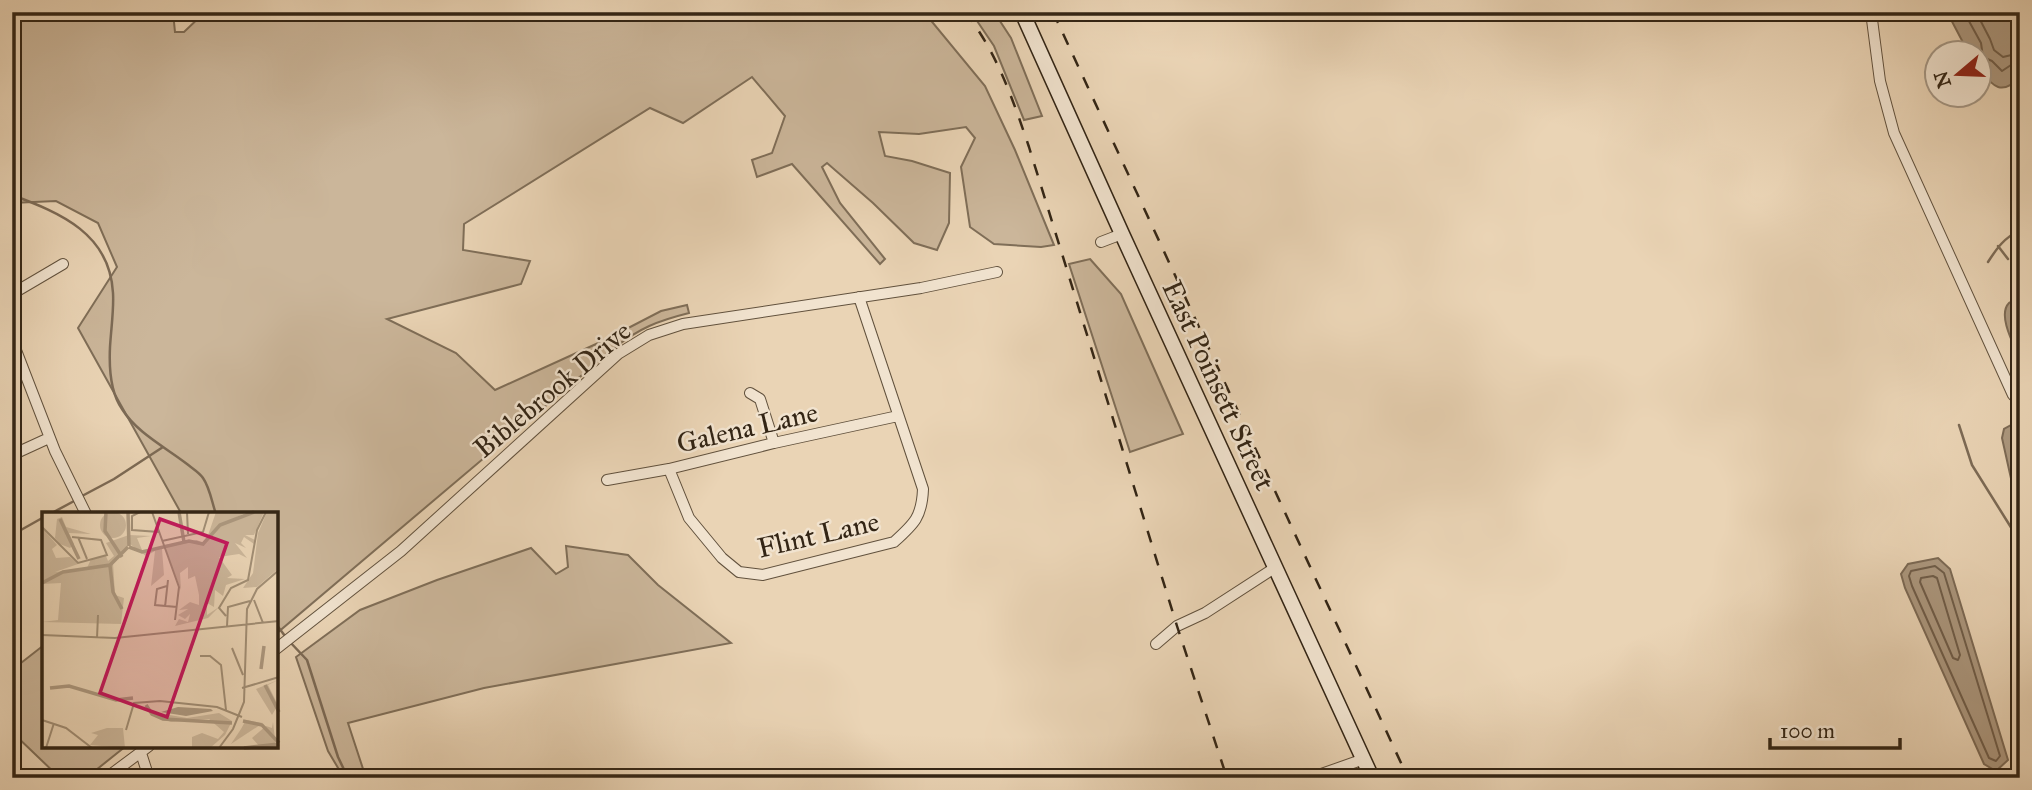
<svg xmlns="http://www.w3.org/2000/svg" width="2032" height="790" font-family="'IM FELL Great Primer',serif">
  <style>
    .green { fill: #cbb69a; stroke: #7f6e58; stroke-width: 2 }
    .water { fill: #ac987f; stroke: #7c6a55; stroke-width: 2 }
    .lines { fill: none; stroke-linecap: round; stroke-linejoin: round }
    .shore { stroke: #705e4a; stroke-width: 2 }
    .stream { stroke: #7c6a55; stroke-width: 2.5 }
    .street-casing { stroke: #61513d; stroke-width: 12 }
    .secondary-casing { stroke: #332515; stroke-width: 17 }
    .street { stroke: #f1e3cf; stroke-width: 10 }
    .secondary { stroke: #f1e3cf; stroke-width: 14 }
    .rail { stroke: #332515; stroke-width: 2.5; stroke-dasharray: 12 12; stroke-linecap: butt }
    .labels { text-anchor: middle; stroke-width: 5; stroke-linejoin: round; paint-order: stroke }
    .street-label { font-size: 28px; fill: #332515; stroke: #f1e3cf }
    .inset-river { fill: none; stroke: #ac987f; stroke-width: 3.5 }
    .inset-road { fill: none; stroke: #a18e75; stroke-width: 2 }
    .view { fill: #c2185b; fill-opacity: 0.15; stroke: #c2185b; stroke-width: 3.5 }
    .inset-edge { fill: none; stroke: #332515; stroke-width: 3.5 }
  </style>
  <rect width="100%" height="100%" fill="#ead4b5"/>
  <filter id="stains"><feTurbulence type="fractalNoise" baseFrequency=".00286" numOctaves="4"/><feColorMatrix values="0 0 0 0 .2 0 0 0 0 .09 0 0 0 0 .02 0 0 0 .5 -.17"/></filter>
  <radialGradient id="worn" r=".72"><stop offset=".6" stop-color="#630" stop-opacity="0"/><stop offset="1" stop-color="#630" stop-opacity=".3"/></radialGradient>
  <!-- green -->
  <path class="green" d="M12 12H173L175 32H184L205 12H924L985 86 1015 150 1054 245 1041 247 994 244 970 227 961 167 975 138 966 127 919 134 879 132 885 156 912 161 950 173 949 223 937 250 914 243 873 203 827 163 822 167 840 203 885 259 880 264 792 164 757 177 752 160 772 153 785 116 752 77 683 123 650 108 464 224 463 250 530 261 521 284 387 319 456 353 495 390 607 339 661 311 687 305 689 313C657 321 640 328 614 348L277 633 276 514 181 513 78 328 117 267 98 223 56 201 12 203Z
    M971 12H994L1011 38 1042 116 1024 120 994 46Z
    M1090 259 1121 294 1183 434 1130 452 1069 264Z
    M566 546 628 555 658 585 731 643 484 688 348 723 366 778H344L328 751 296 657 360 610 437 580 531 548 556 574 568 567Z
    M44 645V746H126L86 778H60L12 732V670Z"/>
  <!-- water -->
  <path class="water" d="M1947 12H2020V77C2002 96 1993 87 1980 70V52H1968Z
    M2020 298V359C2014 345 1997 315 2009 303 2010 302 2019 298 2020 298Z
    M2013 424H2020V519L2002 438 2004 429Z
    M1938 558 1950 569 2008 760 1996 771 1984 764 1905 588 1901 574 1908 564Z"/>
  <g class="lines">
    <!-- shore -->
    <path class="shore" d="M1964 12 1981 43 1983 57 1992 61 2002 71 2011 65 2020 64
      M1976 12 1990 39 1994 50 2003 57 2020 53
      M1935 566 1944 573 2000 756 1996 761 1989 758 1912 586 1909 576 1911 571Z
      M1933 576 1937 578 1960 655 1958 660 1953 658 1920 582 1921 578Z"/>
    <!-- stream -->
    <path class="stream" d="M12 195C61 213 110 234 113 293 114 310 111 329 110 347 109 367 110 392 122 409 137 433 165 447 187 464 192 468 200 473 203 478 210 488 212 503 216 514
      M1998 246 2008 259
      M1988 262C1997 248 2004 238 2020 230
      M1959 425 1972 465 2012 529 2020 546
      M82 496 114 479 163 447
      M50 514 76 500
      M12 535 44 517
      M276 624 285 636
      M289 641 307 660 338 757 348 778"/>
    <defs>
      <path id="street" d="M1871 12 1880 81 1894 133 2013 395 2020 396
        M1101 242 1122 234
        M12 294 63 264
        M12 340 55 451 86 514
        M750 393 760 399 774 443
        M12 455 49 438
        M669 469 689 518 722 558 739 572 763 575 894 542C914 524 922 517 923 489L859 297
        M607 480 669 469 774 443 898 416
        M1156 644 1177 626 1205 613 1276 567
        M276 649 401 551 618 354 649 335 683 324 921 288 997 272
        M141 753 149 778
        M106 778 149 746
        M1310 778 1364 759"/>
      <path id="secondary" d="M1022 12 1122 234 1372 778"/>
    </defs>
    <!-- street casing -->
    <use href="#street" class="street-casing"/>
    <!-- secondary casing -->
    <use href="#secondary" class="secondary-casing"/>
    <!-- street -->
    <use href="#street" class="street"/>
    <!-- secondary -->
    <use href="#secondary" class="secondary"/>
    <!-- rail -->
    <path class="rail" d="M965 12C997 52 1013 100 1029 147L1177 626 1227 778
      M1053 12 1408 778"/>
  </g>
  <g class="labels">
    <!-- street labels -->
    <g class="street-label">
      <text transform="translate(1219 385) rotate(65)" y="10">East Poinsett Street</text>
      <text transform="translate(552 389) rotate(-40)" y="10">Biblebrook Drive</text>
      <text transform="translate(747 427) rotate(-13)" y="10">Galena Lane</text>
      <text transform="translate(818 534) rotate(-13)" y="10">Flint Lane</text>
    </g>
  </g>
  <!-- overview -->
  <g transform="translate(42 512)">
    <rect width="236" height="236" fill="#ead4b5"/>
    <path d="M174 0 203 1 183 11 208 0H222L212 23H203L213 28 212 32 202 25 199 31 204 36 193 31 205 46 197 42 177 45 190 63 185 66 203 67 184 73 181 84 173 78 172 95 165 91V103L177 95 166 106 133 114 137 107 146 110 148 102 143 107 136 103 146 97 137 98 148 90 157 93V83L153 64 146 67V55L138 61 139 78 122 33 155 28 163 32ZM225 0H236V57L215 75 201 76 211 61 216 21ZM58 13a13 13 0 1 1 26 0a13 13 0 1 1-26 0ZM20 5 24 15 49 22 27 21 32 32 28 36 18 32 13 26 15 7ZM0 16 15 33 10 37 14 46 28 45 36 52 13 60 45 56 49 47 64 44 66 49 72 44 64 31 87 23 109 24 95 26 100 38 120 37 122 63 109 74 113 39 104 44 88 32 71 51 73 83 82 86 79 112 0 110 16 108 19 71 0 72ZM236 168 226 173 236 193 230 203 214 177ZM116 201 145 206 177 201 190 209 183 223 168 236H150V225L160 221 176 227 182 220 167 207 129 210 109 203ZM204 208 221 211 189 232 199 217ZM231 210 234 236H219L210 226 224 214 230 216ZM65 216H81L83 236 48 233 56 223 49 221Z" fill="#cbb69a"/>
    <path d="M136 195 169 197 171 199 144 204 119 200Z" fill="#ac987f"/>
    <path class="inset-river" d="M64 0 63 19 80 45M86 0 87 34M137 0 142 30M18 7 37 47M87 35 100 40 147 29 161 32 178 13 212 0M68 54 71 80 80 97M0 71 21 60 68 53 86 35M219 157 222 134M223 173 237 200M8 176 27 174 74 188 91 186M104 193 110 202 121 207 190 211M201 209 220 213 237 231M202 236 237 232"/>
    <path class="inset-road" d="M98 0 90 4V18L117 20M110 0 137 75 133 108M145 0 146 22M0 15 36 51 65 43 59 28 30 25M36 25 45 47M120 29 161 20 167 0M125 74 115 77 113 93 135 95M212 88 221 111M123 95 126 68M184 104 177 96 189 76 206 68 215 18 224 0M185 114 186 95 208 89M0 123 73 126 237 109M55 126 56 103M190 136 201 163M158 144H168L179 153 184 198M200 176 237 165M0 208 24 216 50 236M84 218 92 191 118 189 175 195 200 205M4 236 12 211M177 236 191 217 202 190 205 97 215 77 237 58"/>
    <path class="view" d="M118 7 185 31 125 205 58 181Z"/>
    <rect width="236" height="236" class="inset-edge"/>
  </g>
  <!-- margin -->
  <rect width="2032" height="790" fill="none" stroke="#ead4b5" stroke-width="42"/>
  <rect x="14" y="14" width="2004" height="762" fill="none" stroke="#332515" stroke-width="3.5"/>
  <rect x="21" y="21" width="1990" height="748" fill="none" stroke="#332515" stroke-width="2"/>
  <!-- north arrow -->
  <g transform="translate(1958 74) rotate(251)"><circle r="33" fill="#f1e3cf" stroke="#a59785" stroke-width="2"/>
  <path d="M0-5L12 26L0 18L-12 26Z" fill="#8f2418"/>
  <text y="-10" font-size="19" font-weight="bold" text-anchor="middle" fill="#332515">N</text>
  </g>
  <!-- scale -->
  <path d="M1770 738v10h130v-10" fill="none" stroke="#332515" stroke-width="3.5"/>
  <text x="1780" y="738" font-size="21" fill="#332515" stroke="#f1e3cf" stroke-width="5" paint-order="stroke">100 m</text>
  <rect width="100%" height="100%" filter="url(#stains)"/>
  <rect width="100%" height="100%" fill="url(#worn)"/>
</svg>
